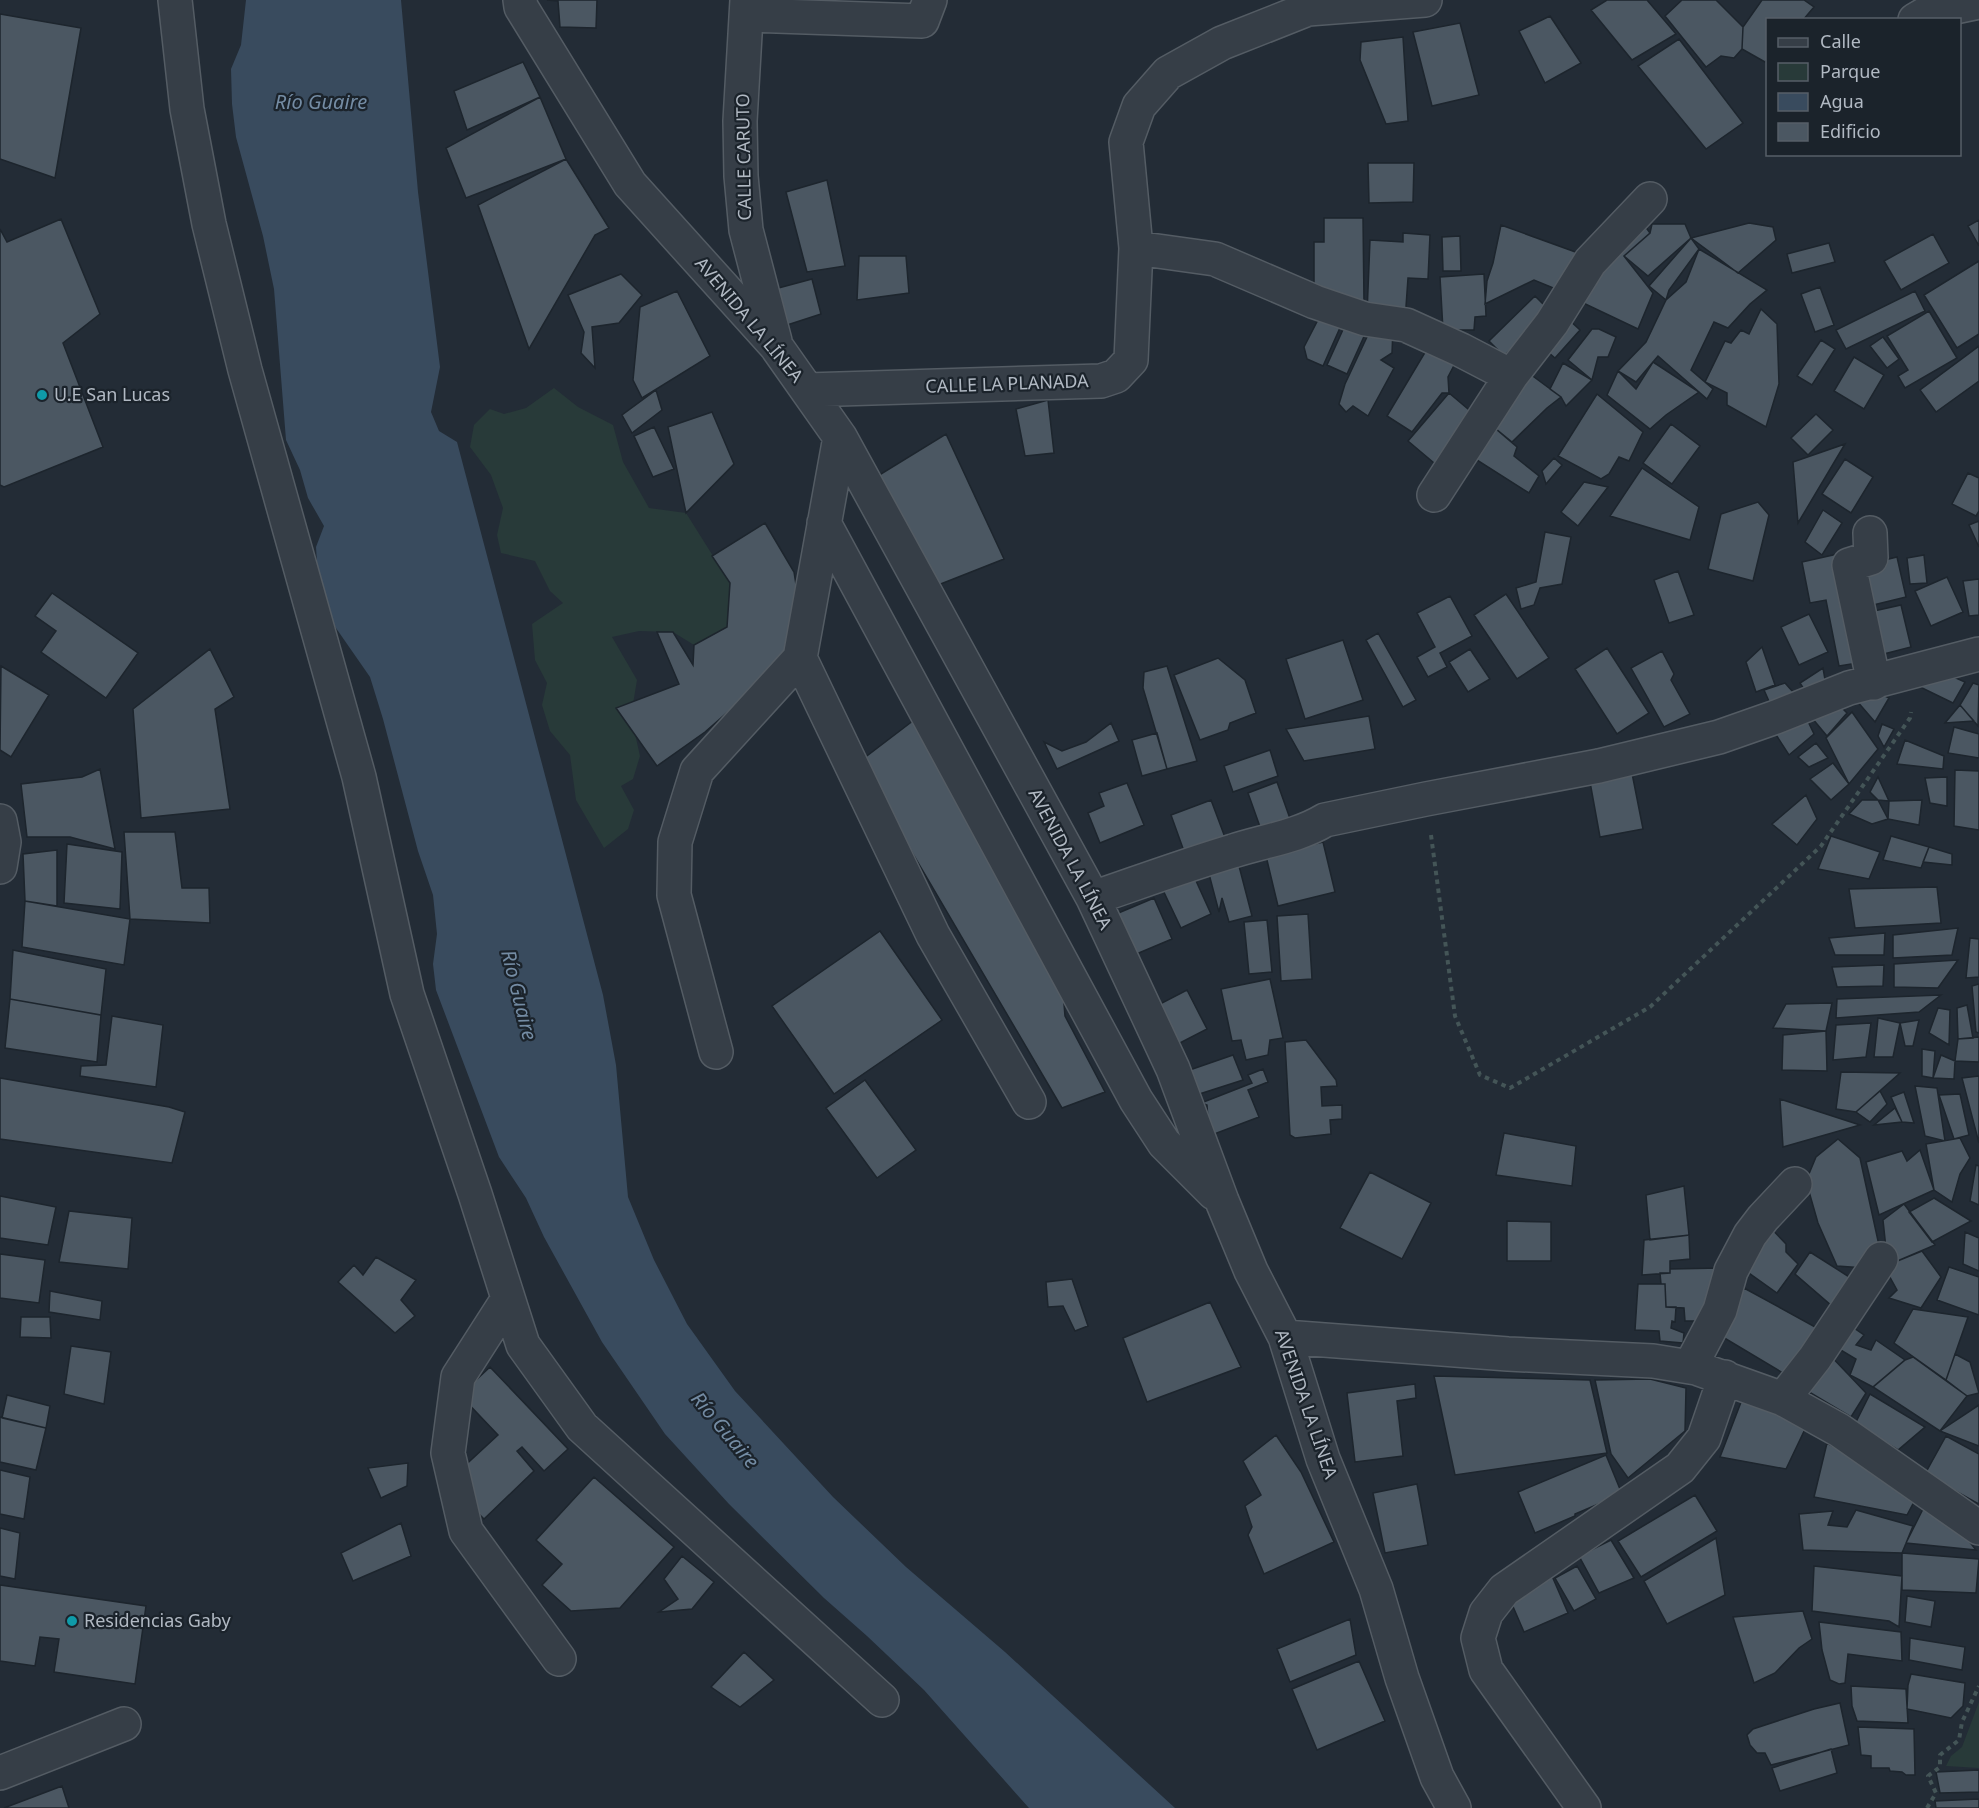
<svg xmlns="http://www.w3.org/2000/svg" width="1979" height="1808" font-family="'Noto Sans',sans-serif">
  <style>
    .green { fill: #283a39 }
    .water { fill: #394b5e }
    .building { fill: #4b5762; stroke: #1d252d; stroke-width: 1.5 }
    .lines { fill: none; stroke-linecap: round; stroke-linejoin: round }
    .street-casing { stroke: #545c64; stroke-width: 36 }
    .path { stroke: #445557; stroke-width: 4; stroke-dasharray: 4.5 4.5; stroke-linecap: butt }
    .street { stroke: #363e47; stroke-width: 33 }
    .culture-dot { fill: #0f9aa8; stroke: #1b232b; stroke-width: 2 }
    .labels { text-anchor: middle; stroke-width: 4.5; stroke-linejoin: round; paint-order: stroke }
    .street-label { font-size: 18px; fill: #b1b9c3; stroke: #1b232b }
    .poi-label { font-size: 18px; fill: #b1b9c3; stroke: #1b232b; text-anchor: start }
    .water-label { font-size: 20px; font-style: italic; fill: #748ca4; stroke: #1b232b }
  </style>
  <rect width="100%" height="100%" fill="#232c36"/>
  <!-- green -->
  <path class="green" d="M554 388 578 407 613 425 623 462 649 508 686 513 730 583 727 627 694 645 673 632 639 631 612 637 637 680 631 716 640 756 633 779 621 786 634 810 628 829 604 848 576 800 570 755 550 731 542 705 547 683 535 660 532 624 563 603 550 591 535 561 501 553 497 535 503 508 491 475 470 447 474 425 490 409 504 414 526 408Z
    M1979 1702V1768L1946 1766 1951 1756 1962 1747Z"/>
  <!-- water -->
  <path class="water" d="M246 0H401L418 192 440 367 431 412 439 431 457 442 603 995 616 1065 628 1197 654 1260 687 1324 735 1391 833 1497 906 1567 1005 1652 1175 1808H1029L924 1690 867 1636 824 1598 729 1504 665 1434 602 1342 544 1237 526 1198 499 1157 436 990 433 964 437 934 433 895 418 851 383 719 370 677 329 618 318 577 316 547 324 526 308 498 300 470 286 440 274 289 263 236 236 137 232 104 231 69 241 45Z"/>
  <!-- building -->
  <path class="building" d="M547 0H597L596 28 560 27 558 1Z
    M1607 0H1647L1676 34 1632 60 1591 10Z
    M1682 0H1716L1743 27 1742 49 1734 58 1721 56 1706 67 1665 16Z
    M1762 0H1804L1814 7 1803 20H1768V59L1765 62 1742 49 1743 27Z
    M0 14 81 28 55 178 0 159Z
    M1550 16 1581 63 1545 83 1519 31Z
    M1460 23 1479 95 1432 106 1413 32Z
    M1403 37 1408 121 1386 124 1360 60 1361 42Z
    M1679 39 1743 123 1706 149 1638 66Z
    M523 62 540 97 467 130 454 91Z
    M540 97 566 159 466 198 446 148Z
    M566 159 609 228 595 235 529 349 478 205Z
    M1368 163H1414L1413 202 1369 203Z
    M827 180 845 266 807 272 786 192Z
    M1324 218H1363L1364 302 1314 294V242H1324Z
    M61 219 100 314 63 343 103 447 4 487 0 485V229L7 242Z
    M1979 220V246L1968 226Z
    M1642 222 1650 233 1624 256 1653 293 1638 329 1579 301Z
    M1749 223 1773 227 1776 240 1738 273 1691 238Z
    M1652 224H1685L1691 238 1648 276 1624 256 1650 233Z
    M1501 225 1581 254 1563 292 1534 280 1485 304 1487 281 1493 263Z
    M1403 233 1430 235 1428 279 1408 278 1405 321 1367 314 1370 240 1403 242Z
    M1933 234 1949 263 1901 290 1884 261Z
    M1460 236 1461 271H1443L1442 237Z
    M1691 238 1699 249 1669 290 1666 300 1649 286Z
    M1829 243 1835 262 1792 273 1787 254Z
    M1699 249 1767 290 1750 304 1728 328 1714 322 1691 370 1713 389 1707 399 1658 356 1636 382 1618 371 1646 342 1666 300 1686 282Z
    M859 256H906L909 293 857 300Z
    M1979 261V334L1957 348 1924 295Z
    M621 274 642 295 619 323 592 327 595 368 581 353 584 332 568 295Z
    M1484 274 1486 316 1475 317 1474 330H1443L1440 277Z
    M812 279 821 314 781 327 771 290Z
    M1820 287 1834 325 1815 332 1801 294Z
    M677 291 710 356 642 398 633 380 640 307Z
    M1915 291 1925 311 1846 349 1836 330Z
    M1535 296 1550 311 1504 356 1489 341Z
    M1761 309 1777 324 1779 384 1766 427 1727 405V393L1705 382 1725 341 1731 343 1741 330 1749 334Z
    M1929 311 1957 358 1905 388 1898 376 1908 370 1887 336Z
    M1322 312 1343 321 1323 366 1307 359 1304 347Z
    M1567 318 1580 330 1555 358 1542 347Z
    M1374 322 1393 329 1392 353 1381 360 1394 368 1368 416 1353 406 1346 412 1339 404 1345 384Z
    M1346 323 1366 332 1347 374 1327 365Z
    M1592 329H1599L1616 337 1608 357H1598L1592 380 1568 360Z
    M1883 337 1899 359 1887 368 1870 346Z
    M1821 340 1835 349 1812 385 1797 376Z
    M1430 344 1459 356 1448 377 1449 393H1442L1412 432 1387 416Z
    M1979 346V381L1936 412 1920 390Z
    M1854 357 1884 375 1864 409 1834 391Z
    M1653 362 1699 392 1666 415 1650 429 1607 395 1618 371 1636 389Z
    M1563 363 1592 380 1566 406 1561 397 1550 389Z
    M1530 374 1561 397 1547 408 1512 442 1490 424Z
    M656 390 662 410 632 433 622 415Z
    M1449 393 1481 420 1440 468 1408 441Z
    M1597 394 1643 432 1629 461 1619 457 1609 474 1601 479 1558 456Z
    M1048 400 1054 453 1025 456 1016 409Z
    M712 412 734 464 686 513 668 427Z
    M1816 414 1833 430 1808 455 1791 438Z
    M1490 424 1517 447 1514 456 1539 476 1529 493 1469 455Z
    M1671 424 1700 446 1672 484 1643 463Z
    M654 427 674 469 653 477 634 436Z
    M946 434 1004 559 933 587 876 477Z
    M1845 444 1798 523 1793 462Z
    M1554 458 1562 465 1546 484 1542 471Z
    M1845 459 1873 477 1851 513 1822 494Z
    M1642 468 1699 507 1690 540 1610 516Z
    M1968 473 1979 478V511L1976 516 1952 504Z
    M1584 482 1608 487 1578 526 1561 512Z
    M1758 502 1769 515 1753 581 1708 569 1721 514Z
    M1823 510 1842 523 1822 555 1805 542Z
    M1979 521V547L1969 525Z
    M765 523 794 572 803 629 746 696 705 732 657 766 616 708 679 684 657 632H673L693 665 694 645 727 627 730 583 712 556Z
    M1545 532 1571 537 1562 584 1540 588 1534 605 1521 609 1516 588 1536 582Z
    M1842 553 1864 662 1839 666 1826 600 1810 603 1802 562Z
    M1924 555 1927 583 1910 584 1907 558Z
    M1897 557 1906 597 1865 607 1856 567Z
    M1678 571 1694 615 1669 623 1654 580Z
    M1947 577 1963 612 1931 626 1915 591Z
    M1979 579V615L1969 616 1963 581Z
    M52 593 138 653 106 698 41 652 56 631 35 616Z
    M1506 594 1549 658 1517 679 1474 615Z
    M1450 596 1472 636 1440 653 1447 667 1428 677 1417 657 1435 647 1417 613Z
    M1901 605 1911 647 1876 656 1865 613Z
    M1809 614 1828 652 1799 665 1781 627Z
    M1378 633 1416 700 1403 707 1366 640Z
    M1343 640 1363 700 1305 719 1286 659Z
    M1762 647 1775 685 1756 692 1746 662Z
    M1607 648 1649 713 1617 734 1575 669Z
    M210 649 234 697 215 709 230 809 141 818 133 709Z
    M1470 649 1490 679 1468 692 1449 662Z
    M1662 651 1674 674 1671 680 1690 714 1664 727 1631 668Z
    M1218 658 1245 680 1256 713 1230 723 1228 730 1200 740 1174 675Z
    M1 666 49 695 11 757 0 750Z
    M1167 666 1197 761 1167 769 1143 688 1144 672Z
    M1931 667 1965 682 1953 703 1918 686Z
    M1823 668 1827 691 1809 697 1800 683Z
    M1785 683 1801 701 1776 717 1764 690Z
    M1973 683 1979 685 1978 726 1960 705Z
    M1865 686 1889 698 1875 722 1856 700Z
    M1830 696 1847 713 1827 736 1807 712Z
    M1960 705 1974 721 1945 723Z
    M1803 711 1814 734 1789 755 1773 730Z
    M1852 712 1878 749 1849 784 1826 738Z
    M1369 716 1375 749 1304 761 1286 729Z
    M918 717 1062 979 1065 1016 1105 1092 1062 1108 859 762Z
    M1111 723 1119 741 1057 769 1044 742 1062 751 1086 742Z
    M1882 724 1894 729 1884 747 1878 736Z
    M1954 727 1979 734V758L1948 753Z
    M1157 733 1167 769 1142 776 1132 740Z
    M1905 740 1944 756 1943 769 1897 764Z
    M1816 743 1828 758 1809 767 1798 757Z
    M1270 750 1278 776 1233 792 1224 766Z
    M1630 763 1643 829 1600 837 1588 771Z
    M1833 763 1849 784 1831 800 1810 779Z
    M100 769 115 849 70 837H27L21 784 82 777Z
    M1955 770 1979 771V830L1954 826Z
    M1878 777 1889 801 1878 800 1870 792Z
    M1947 777V806L1930 803 1925 778Z
    M1277 782 1293 827 1264 838 1248 793Z
    M1127 783 1144 825 1100 843 1088 813 1104 806 1099 793Z
    M1806 795 1817 819 1797 845 1772 824Z
    M1211 800 1226 840 1185 854 1171 815Z
    M1862 800H1878L1888 819 1872 824 1849 814Z
    M1922 800 1919 825 1888 819 1889 801Z
    M124 832H175L182 888H209L210 923 130 919Z
    M1831 836 1880 852 1869 879 1818 869Z
    M1891 836 1929 847 1921 868 1883 860Z
    M1323 842 1335 892 1278 906 1266 856Z
    M67 844 122 852 120 909 64 903Z
    M1929 847 1952 854V865L1923 862Z
    M57 850V906L25 901 23 854Z
    M1239 866 1252 916 1229 922 1222 898 1219 912 1209 874Z
    M1192 872 1211 914 1181 928 1161 886Z
    M1937 887 1941 923 1855 928 1849 889Z
    M1154 898 1172 939 1134 955 1116 914Z
    M25 901 130 919 124 965 22 947Z
    M1308 914 1312 979 1281 981 1277 916Z
    M1267 920 1272 972 1249 974 1244 922Z
    M1958 928 1952 955 1893 958V935Z
    M880 931 942 1020 834 1094 772 1006Z
    M1885 933 1884 955H1835L1829 938Z
    M1970 938 1979 939V977L1966 978Z
    M13 950 106 969 101 1015 10 999Z
    M1958 960 1938 988 1894 987V964Z
    M1884 965 1883 986 1837 987 1832 967Z
    M1270 979 1283 1038 1270 1040 1268 1055 1246 1060 1241 1040 1232 1041 1221 989Z
    M1979 984V1033L1976 1032 1972 986Z
    M1187 990 1207 1029 1178 1044 1158 1005Z
    M1941 995 1919 1012 1836 1018 1837 999Z
    M10 999 101 1015 97 1062 5 1048Z
    M1832 1003 1826 1031 1773 1028 1786 1004Z
    M1967 1005 1973 1038 1958 1039 1957 1008Z
    M1938 1008 1950 1010 1949 1045 1929 1033Z
    M112 1016 163 1025 156 1087 80 1076 81 1066 106 1065Z
    M1878 1018 1900 1023 1893 1057H1874Z
    M1919 1020 1913 1046H1905L1900 1023Z
    M1871 1023 1866 1057 1833 1060 1836 1025Z
    M1826 1031 1827 1071 1782 1070 1783 1035Z
    M1979 1037V1062L1955 1061 1958 1039Z
    M1306 1040 1336 1080 1337 1086 1321 1087 1322 1106 1342 1105V1119L1330 1120 1331 1134 1295 1138 1290 1135 1285 1042Z
    M1922 1049 1935 1051 1933 1078 1922 1076Z
    M1233 1055 1243 1080 1190 1097 1181 1073Z
    M1941 1055 1955 1061 1954 1079 1933 1078Z
    M1263 1069 1268 1082 1248 1090 1259 1117 1209 1136 1207 1105 1201 1103 1252 1083 1248 1075Z
    M1841 1072 1900 1073 1856 1112 1836 1109Z
    M1979 1076V1143L1962 1078Z
    M0 1078 169 1107 185 1112 172 1163 0 1139Z
    M865 1080 916 1150 877 1178 826 1108Z
    M1915 1086 1937 1088 1945 1141 1925 1136Z
    M1880 1091 1887 1104 1870 1122 1856 1112Z
    M1904 1092 1914 1123 1902 1122 1891 1097Z
    M1960 1094 1969 1135 1954 1139 1939 1095Z
    M1780 1099 1860 1125 1783 1147Z
    M1895 1108 1902 1122 1874 1125Z
    M1504 1133 1576 1146 1572 1186 1496 1175Z
    M1960 1138 1970 1158 1960 1174 1952 1202 1934 1190 1926 1144Z
    M1838 1139 1860 1158 1880 1250 1865 1268 1837 1266 1818 1223 1806 1181 1816 1157Z
    M1920 1150 1934 1190 1879 1215 1866 1162 1902 1151 1907 1161Z
    M1976 1165 1979 1166V1205L1970 1201Z
    M1370 1172 1431 1203 1402 1259 1340 1228Z
    M1684 1186 1689 1235 1650 1240 1646 1195Z
    M0 1196 56 1207 48 1245 0 1238Z
    M1934 1198 1971 1221 1932 1242 1909 1212Z
    M1904 1204 1935 1245 1895 1262 1887 1258 1883 1220Z
    M69 1211 132 1218 128 1269 59 1262Z
    M1507 1221 1551 1222V1261H1507Z
    M1767 1224 1786 1244V1252L1798 1264 1777 1293 1739 1266Z
    M1965 1232 1979 1238V1271L1963 1264Z
    M1689 1235 1690 1259 1670 1261V1273L1642 1275 1644 1240Z
    M1922 1251 1941 1277 1921 1308 1889 1298 1897 1290 1886 1270 1895 1262Z
    M1810 1252 1854 1280 1839 1312 1795 1274Z
    M0 1254 45 1260 39 1303 0 1298Z
    M376 1257 416 1280 401 1300 415 1316 395 1333 338 1282 354 1265 363 1275Z
    M1949 1267 1979 1277V1315L1937 1300Z
    M1721 1268 1709 1321H1685L1684 1308 1666 1307 1665 1284H1661L1660 1273H1670V1269Z
    M1072 1279 1088 1326 1075 1331 1063 1306 1048 1307 1046 1282Z
    M1638 1284H1665L1666 1307H1676L1675 1322 1672 1321 1671 1328 1684 1333 1683 1343 1660 1341 1659 1331 1635 1330Z
    M1744 1288 1817 1328 1788 1376 1716 1333Z
    M50 1291 102 1301 100 1320 49 1312Z
    M1210 1302 1241 1367 1147 1402 1123 1338Z
    M1913 1309 1968 1317 1946 1380 1894 1343Z
    M21 1317H50L51 1338 20 1337Z
    M1848 1324 1864 1335 1856 1345 1871 1350 1876 1340 1905 1360 1873 1387 1850 1375 1856 1359 1834 1346Z
    M71 1346 111 1352 104 1404 64 1394Z
    M1826 1351 1866 1393 1851 1417 1799 1386Z
    M1955 1354 1970 1362 1979 1393 1967 1396 1946 1380Z
    M1913 1357 1967 1396 1940 1431 1873 1387 1905 1360Z
    M490 1367 568 1449 544 1471 522 1447 517 1451 534 1471 484 1519 465 1500 458 1472 498 1435 460 1395Z
    M1434 1376 1590 1380 1607 1453 1455 1475Z
    M1650 1379 1686 1388 1685 1431 1628 1478 1611 1454 1595 1380Z
    M1415 1384 1416 1398 1397 1401 1403 1456 1355 1462 1347 1393Z
    M1870 1394 1925 1427 1898 1450 1855 1424Z
    M7 1395 50 1406 46 1428 2 1418Z
    M1743 1397 1806 1427 1786 1469 1720 1457Z
    M1979 1405V1446L1940 1431Z
    M0 1417 46 1428 36 1470 0 1462Z
    M1276 1435 1301 1472 1334 1542 1264 1574 1248 1535 1252 1527 1245 1506 1261 1495 1243 1461Z
    M1946 1436 1979 1454V1504L1925 1474Z
    M1827 1443 1929 1499 1914 1502 1907 1515 1814 1497Z
    M1606 1455 1622 1494 1575 1514V1516L1535 1533 1518 1492Z
    M408 1463 407 1486 381 1498 368 1468Z
    M0 1470 30 1477 24 1519 0 1514Z
    M594 1477 674 1547 620 1608 571 1611 542 1585 562 1564 536 1540Z
    M1417 1484 1428 1545 1385 1553 1373 1493Z
    M1695 1495 1717 1531 1641 1577 1618 1541Z
    M1925 1505 1961 1531 1976 1550 1906 1543Z
    M1856 1510 1913 1526 1902 1553 1803 1550 1799 1514 1833 1511 1828 1525 1847 1527Z
    M401 1523 411 1556 353 1581 341 1553Z
    M0 1528 20 1533 15 1579 0 1576Z
    M1716 1538 1725 1595 1667 1624 1644 1581Z
    M1611 1540 1634 1578 1599 1593 1579 1556Z
    M1902 1553 1979 1559 1976 1593 1902 1590Z
    M682 1556 714 1582 692 1609 659 1612 678 1599 664 1579Z
    M1577 1566 1596 1599 1574 1611 1555 1578Z
    M1814 1566 1902 1576 1899 1627 1889 1621 1812 1611Z
    M1552 1576 1568 1613 1524 1632 1508 1595Z
    M0 1585 146 1606 135 1684 54 1672 59 1639 40 1637 35 1666 0 1661Z
    M1907 1596 1935 1601 1931 1627 1905 1622Z
    M1803 1611 1812 1639 1799 1648 1775 1673 1754 1683 1733 1617Z
    M1350 1619 1356 1655 1290 1682 1277 1649Z
    M1819 1622 1901 1632 1902 1661 1848 1654 1845 1683 1839 1684 1830 1680 1822 1650Z
    M1910 1638 1965 1647 1962 1670 1909 1660Z
    M744 1652 774 1680 740 1707 711 1687Z
    M1359 1661 1385 1721 1317 1750 1292 1689Z
    M1911 1674 1965 1683 1963 1706 1951 1718 1907 1709 1908 1685Z
    M1851 1686 1906 1689 1908 1723 1857 1721 1852 1706Z
    M1840 1703 1849 1745 1771 1765 1765 1753H1757L1750 1745 1747 1735 1753 1729 1814 1709Z
    M1858 1727 1914 1729 1915 1775H1906L1902 1772 1890 1771 1889 1768H1871V1756L1861 1755Z
    M1831 1749 1837 1773 1780 1791 1772 1768Z
    M1979 1770V1792L1940 1793 1936 1772Z
    M62 1786 69 1808H4Z
    M1979 1799V1808H1936L1935 1801Z"/>
  <g class="lines">
    <defs>
      <path id="street" d="M175 0 187 109 209 224 245 370 359 777 407 994 475 1194 523 1345 582 1427 882 1700
        M520 0 521 7 630 184 776 346 840 437 1093 898 1173 1069 1222 1201 1251 1271 1285 1337 1323 1459 1376 1589 1402 1678 1437 1777 1454 1808
        M747 0 740 121 741 176 746 230 775 341
        M748 15 922 21 930 0
        M1915 20 1927 13 1979 2
        M1136 248 1215 259 1315 302 1365 319 1406 325 1461 350 1511 376 1552 323 1590 262 1650 199
        M807 390 1101 381 1116 376 1131 360 1136 248 1126 142 1139 106 1168 73 1222 43 1308 9 1425 0
        M1434 495 1511 376
        M824 523 1136 1100 1164 1143 1214 1193
        M1870 533 1871 558 1849 565 1874 683
        M800 658 933 935 1029 1102
        M0 821 4 842 0 867
        M1093 898C1140 882 1186 865 1233 851 1263 841 1297 837 1325 820L1426 799 1599 766 1719 737 1776 717 1849 688 1979 654
        M716 1052 674 895 675 842 697 771 800 658 840 437
        M508 1299 458 1377 448 1453 466 1531 559 1659
        M1285 1337 1508 1354 1653 1361 1696 1368 1783 1399 1839 1430 1979 1528
        M1690 1367 1720 1310 1731 1271 1750 1235 1763 1218 1795 1184
        M1783 1399 1815 1358 1881 1259
        M0 1773 124 1724
        M1584 1808 1486 1670 1478 1638 1486 1613 1504 1590 1680 1468 1704 1438 1725 1377"/>
    </defs>
    <!-- street casing -->
    <use href="#street" class="street-casing"/>
    <!-- path -->
    <path class="path" d="M1431 835 1455 1016 1480 1075 1510 1088 1650 1007 1821 846 1910 718 1911 712
      M1927 1808 1936 1793 1928 1776 1940 1767V1755L1959 1740 1962 1722 1979 1686"/>
    <!-- street -->
    <use href="#street" class="street"/>
  </g>
  <!-- markers -->
  <g class="culture-dot">
    <circle cx="42" cy="395" r="6"/>
    <circle cx="72" cy="1621" r="6"/>
  </g>
  <g class="labels">
    <!-- street labels -->
    <g class="street-label">
      <text transform="translate(744 157) rotate(-91)" y="6">CALLE CARUTO</text>
      <text transform="translate(749 320) rotate(50)" y="6">AVENIDA LA LÍNEA</text>
      <text transform="translate(1007 384) rotate(-2)" y="6">CALLE LA PLANADA</text>
      <text transform="translate(1070 859) rotate(62)" y="6">AVENIDA LA LÍNEA</text>
      <text transform="translate(1306 1404) rotate(71)" y="6">AVENIDA LA LÍNEA</text>
    </g>
    <!-- poi labels -->
    <g class="poi-label">
      <text x="54" y="401">U.E San Lucas</text>
      <text x="84" y="1627">Residencias Gaby</text>
    </g>
    <!-- water labels -->
    <g class="water-label">
      <text x="321" y="109">Río Guaire</text>
      <text transform="translate(519 995) rotate(76)" y="7">Río Guaire</text>
      <text transform="translate(725 1430) rotate(50)" y="7">Río Guaire</text>
    </g>
  </g>
  <!-- legend -->
  <rect x="1766" y="18" width="195" height="138" fill="#1b232b" stroke="#575f68" stroke-width="1.5"/>
  <rect x="1778" y="38" width="30" height="9" fill="#363e47" stroke="#575f68" stroke-width="1.5"/>
  <text x="1820" y="48" font-size="18" fill="#b1b9c3">Calle</text>
  <rect x="1778" y="63" width="30" height="18" fill="#283a39" stroke="#575f68" stroke-width="1.5"/>
  <text x="1820" y="78" font-size="18" fill="#b1b9c3">Parque</text>
  <rect x="1778" y="93" width="30" height="18" fill="#394b5e" stroke="#575f68" stroke-width="1.5"/>
  <text x="1820" y="108" font-size="18" fill="#b1b9c3">Agua</text>
  <rect x="1778" y="123" width="30" height="18" fill="#4b5762" stroke="#575f68" stroke-width="1.5"/>
  <text x="1820" y="138" font-size="18" fill="#b1b9c3">Edificio</text>
</svg>
